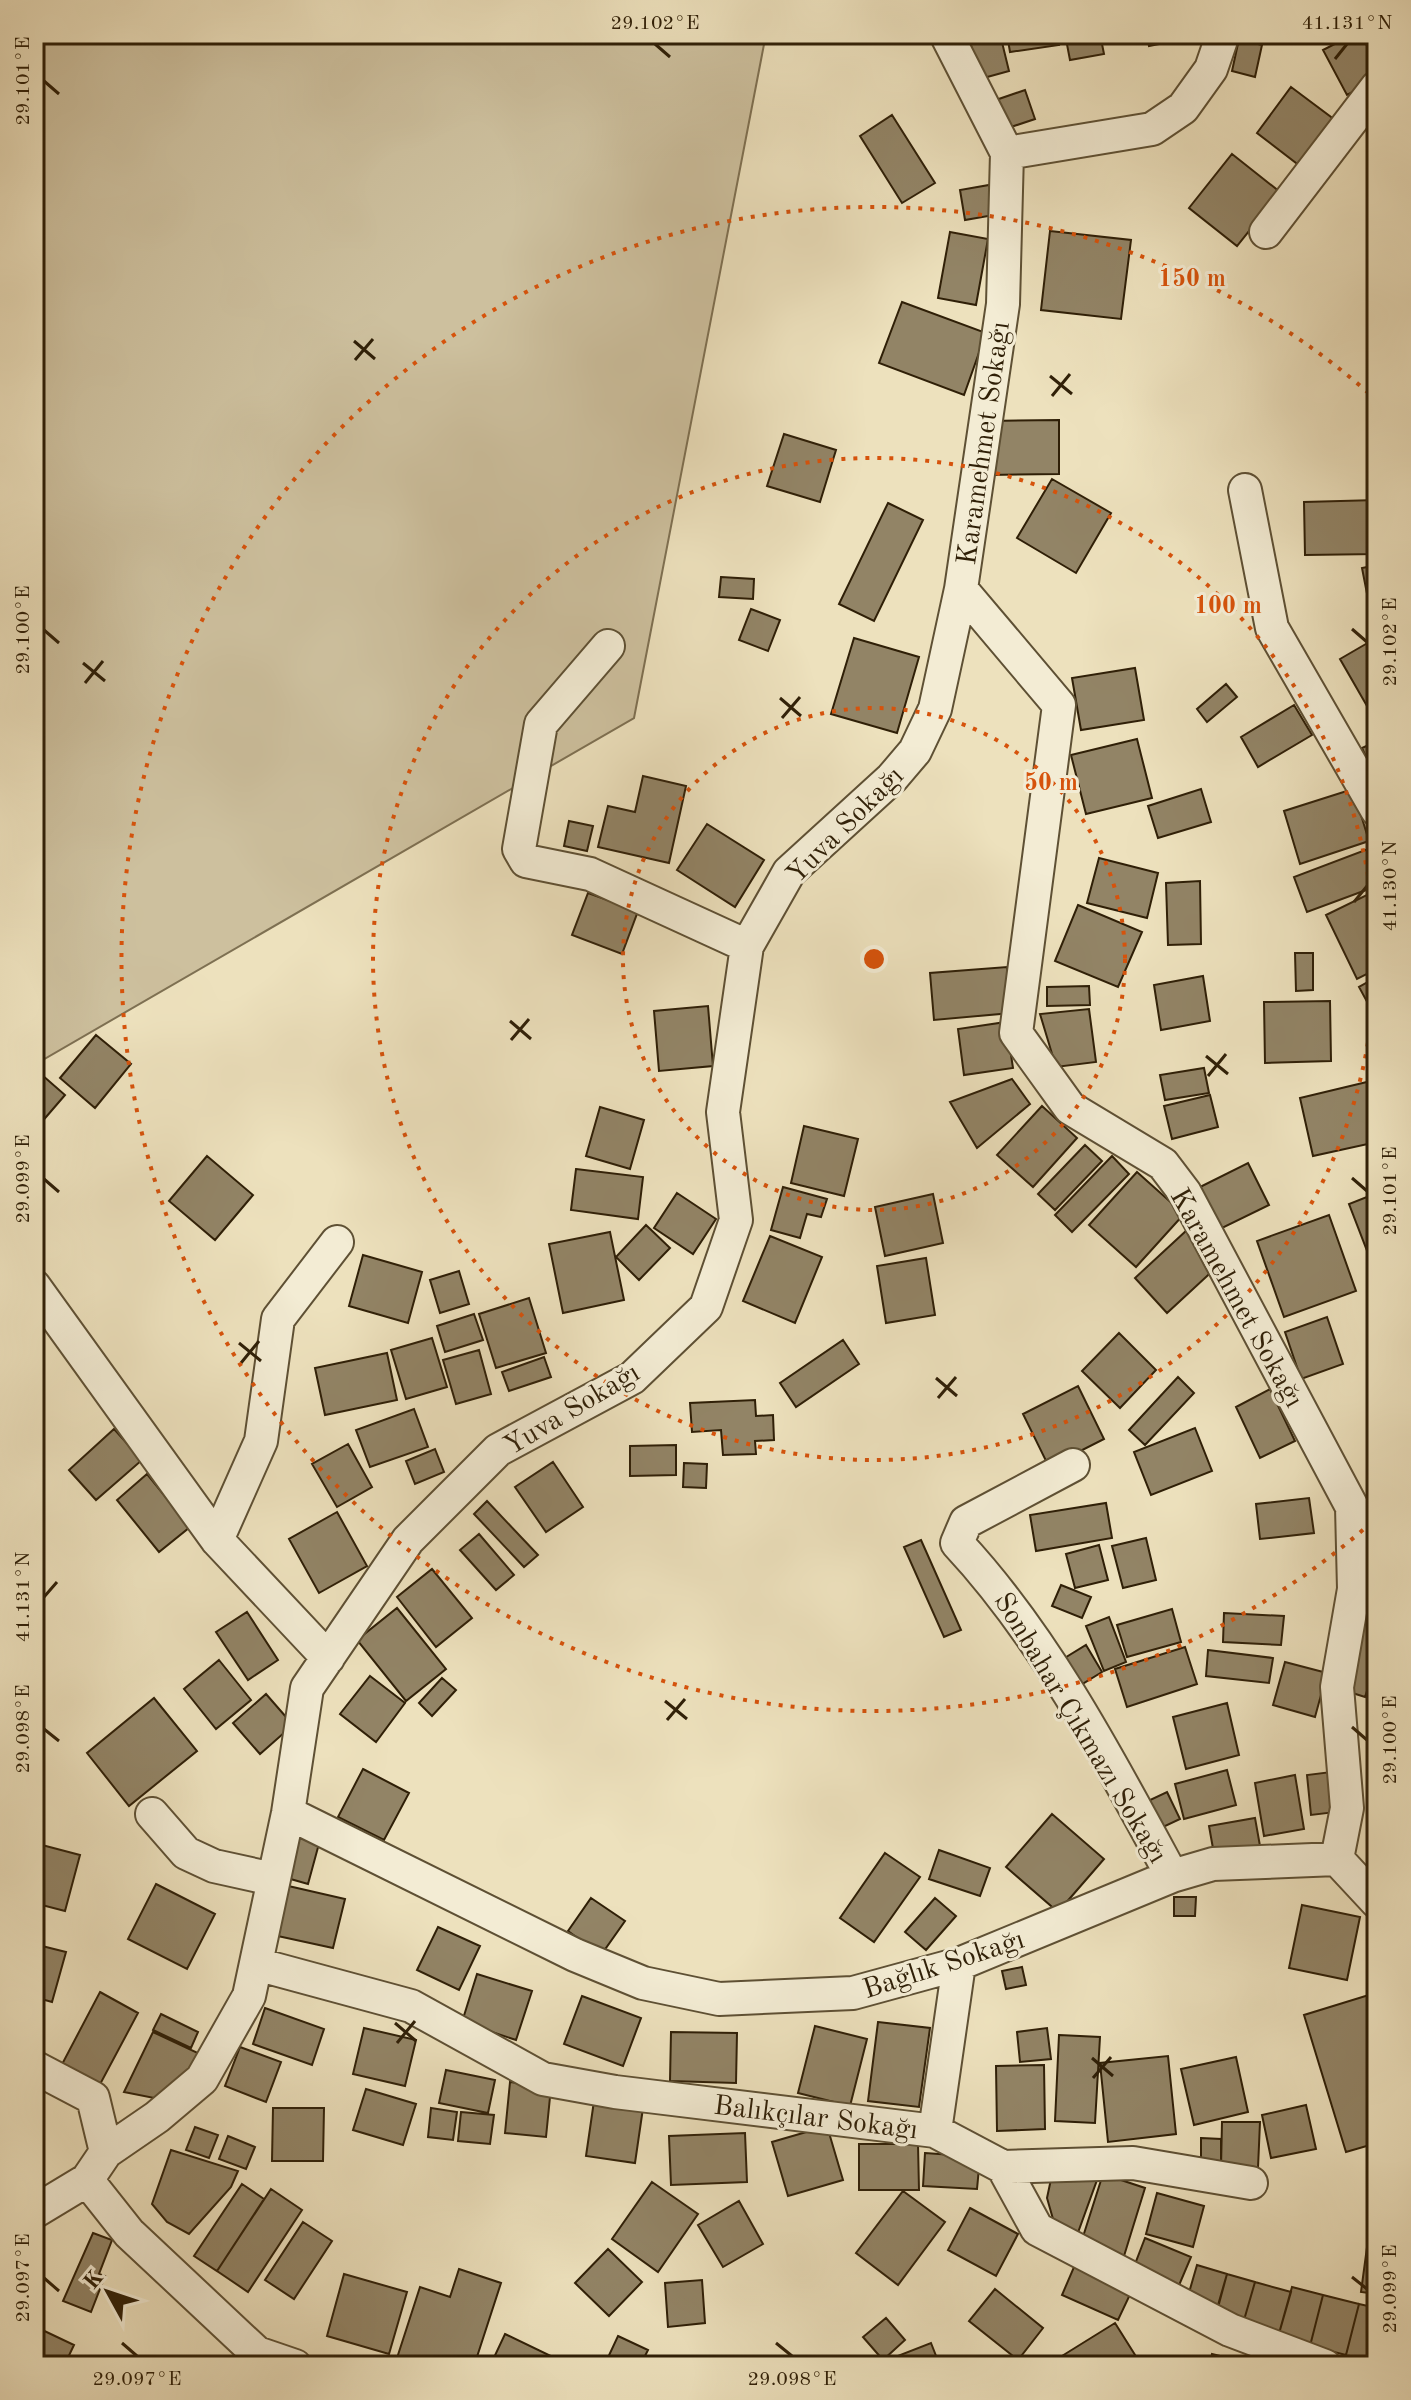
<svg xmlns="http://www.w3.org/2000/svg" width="1411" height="2400" font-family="'Old Standard TT',serif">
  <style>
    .green { fill: #cdc09e; stroke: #7e7052; stroke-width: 2 }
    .building { fill: #928466; stroke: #2f1f07; stroke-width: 2 }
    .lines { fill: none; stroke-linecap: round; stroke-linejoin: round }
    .minor-casing { stroke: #5e5034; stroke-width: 36 }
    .minor { stroke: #f3ecd4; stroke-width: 32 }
    .ticks { fill: none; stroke: #2f1f07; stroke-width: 3 }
    .ring { fill: none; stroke: #d6530c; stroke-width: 4; stroke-dasharray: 4 8 }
    .labels { text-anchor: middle; stroke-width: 6; stroke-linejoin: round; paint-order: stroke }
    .street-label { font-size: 28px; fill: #2f1f07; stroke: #f3ecd4 }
    .centre { fill: #d6530c; stroke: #f3ecd4; stroke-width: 4 }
    .ring-label { font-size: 24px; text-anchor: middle; font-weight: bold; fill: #d6530c; stroke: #f3ecd4; stroke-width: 6; stroke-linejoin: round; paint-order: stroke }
    .neatline { fill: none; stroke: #2f1f07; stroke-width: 3 }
    .ticks-label { font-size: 20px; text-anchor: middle; fill: #2f1f07 }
  </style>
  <rect width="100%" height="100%" fill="#ede1bd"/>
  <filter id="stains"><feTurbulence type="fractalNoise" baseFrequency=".0025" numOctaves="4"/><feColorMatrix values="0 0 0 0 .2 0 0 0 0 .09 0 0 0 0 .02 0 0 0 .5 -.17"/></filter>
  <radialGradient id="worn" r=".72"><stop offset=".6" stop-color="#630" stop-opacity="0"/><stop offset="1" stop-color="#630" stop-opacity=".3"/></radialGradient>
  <!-- green -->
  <path class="green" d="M34 34H766L634 718 34 1065Z"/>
  <!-- building -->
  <path class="building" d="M968 34H1000L1009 71 980 79Z
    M1007 34H1057L1059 45 1010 52Z
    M1065 34H1100L1104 54 1070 60Z
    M1107 34H1138L1109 40Z
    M1147 34H1178L1179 40 1149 46Z
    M1244 34H1277L1276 41Z
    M1354 34H1361L1377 65V79L1347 95 1323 50Z
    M1239 39 1262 45 1255 77 1232 71Z
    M1291 87 1335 120 1300 166 1257 133Z
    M1025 90 1035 119 1002 130 993 101Z
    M892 115 935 183 902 203 860 136Z
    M1232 154 1280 192 1237 246 1189 208Z
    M989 185 994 215 965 220 960 190Z
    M1050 231 1131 240 1121 319 1041 310Z
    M950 232 988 239 976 305 938 298Z
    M902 302 986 333 964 395 879 363Z
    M1059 420V474L989 475 988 421Z
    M784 434 836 450 820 502 767 486Z
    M1052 479 1111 513 1076 573 1017 538Z
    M1377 500V554L1305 555 1304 502Z
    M888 503 923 520 874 621 839 604Z
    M1377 565V603L1369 604 1362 568Z
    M721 577 754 579 753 599 719 597Z
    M751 609 780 620 768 651 739 640Z
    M854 638 919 657 897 733 831 714Z
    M1371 641 1377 650V710L1371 713 1340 659Z
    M1135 668 1144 720 1081 730 1072 678Z
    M1226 684 1237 697 1207 722 1197 709Z
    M1294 705 1312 735 1258 767 1241 737Z
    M1137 739 1152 798 1086 814 1071 755Z
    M1377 741V782L1362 748Z
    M643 776 686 786 669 863 598 847 608 806 635 812Z
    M1201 789 1211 822 1158 838 1148 806Z
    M1353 789 1369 841 1300 864 1284 811Z
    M569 821 593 826 587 851 564 846Z
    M707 824 764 860 735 907 677 870Z
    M1368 849 1377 873V886L1307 912 1294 877Z
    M1099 858 1158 873 1147 918 1087 903Z
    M1200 881 1201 944 1168 945 1166 883Z
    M1377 890V969L1357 979 1326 915Z
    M588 893 638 911 622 954 572 935Z
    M1078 905 1142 932 1118 987 1055 961Z
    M1295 953H1313V990L1296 991Z
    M1007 967 1011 1013 934 1020 930 973Z
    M1203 976 1210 1021 1161 1030 1154 985Z
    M1377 977V1020L1359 987Z
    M1089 986 1090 1005 1047 1006V987Z
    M1330 1001 1331 1061 1265 1063 1264 1002Z
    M708 1006 713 1066 659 1071 654 1011Z
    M1089 1009 1096 1062 1056 1067 1040 1014Z
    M1006 1022 1013 1068 964 1075 958 1029Z
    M96 1035 131 1064 95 1108 60 1078Z
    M34 1068 65 1095 34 1131Z
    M1204 1068 1209 1093 1165 1100 1160 1075Z
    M1012 1079 1030 1104 977 1148 950 1102Z
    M1371 1081 1377 1110V1142L1313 1156 1300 1098Z
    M1210 1095 1218 1127 1172 1139 1164 1106Z
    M1042 1106 1077 1138 1033 1187 997 1155Z
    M600 1107 644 1120 630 1169 586 1156Z
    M804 1126 858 1139 844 1196 791 1183Z
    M1085 1145 1102 1161 1055 1210 1038 1194Z
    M207 1156 253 1195 215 1240 169 1201Z
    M1112 1156 1129 1174 1072 1232 1055 1215Z
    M1248 1163 1269 1205 1218 1230 1198 1188Z
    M576 1169 643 1177 638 1219 571 1210Z
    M1137 1172 1184 1214 1136 1267 1089 1225Z
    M783 1187 827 1199 821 1217 807 1214 800 1238 771 1230Z
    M677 1193 716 1219 693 1254 654 1228Z
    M1377 1193V1274H1376L1349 1204Z
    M933 1194 943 1243 885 1256 875 1207Z
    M1329 1215 1356 1291 1284 1317 1257 1241Z
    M646 1225 670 1248 639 1280 616 1257Z
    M1187 1230 1219 1265 1167 1313 1135 1278Z
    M610 1232 624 1300 563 1313 549 1244Z
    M770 1236 822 1257 795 1323 743 1301Z
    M363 1255 422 1272 408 1323 349 1306Z
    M926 1258 935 1315 886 1323 877 1266Z
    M459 1271 469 1304 440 1313 430 1280Z
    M529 1298 546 1353 496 1368 479 1314Z
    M474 1314 483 1340 445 1352 437 1326Z
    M1327 1317 1343 1364 1301 1379 1285 1332Z
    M1119 1333 1156 1370 1120 1408 1082 1371Z
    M432 1338 447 1387 406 1399 391 1350Z
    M843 1340 859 1364 796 1407 780 1383Z
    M479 1350 491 1394 456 1404 443 1360Z
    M387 1353 397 1400 325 1415 315 1368Z
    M544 1357 551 1377 509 1391 502 1372Z
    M1178 1377 1194 1393 1145 1445 1129 1430Z
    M1078 1386 1104 1439 1049 1467 1023 1414Z
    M1270 1389 1295 1441 1260 1458 1236 1407Z
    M755 1400 756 1416 773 1415 774 1440 755 1441 756 1454 723 1455 721 1430 692 1432 690 1403Z
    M414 1409 428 1447 370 1467 356 1430Z
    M1195 1428 1212 1471 1151 1495 1134 1452Z
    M114 1429 142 1460 96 1500 69 1470Z
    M348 1444 372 1487 337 1507 312 1464Z
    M676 1445V1475L630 1476V1446Z
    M435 1449 444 1472 415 1484 406 1461Z
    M553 1462 583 1507 546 1532 515 1487Z
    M684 1463 707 1464 706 1488 683 1487Z
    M147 1474 190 1527 159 1552 117 1500Z
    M1309 1498 1314 1533 1260 1539 1256 1504Z
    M487 1501 538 1555 524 1567 474 1514Z
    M1106 1503 1112 1538 1036 1551 1030 1515Z
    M337 1512 367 1566 319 1593 289 1539Z
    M479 1534 514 1575 496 1590 460 1550Z
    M1146 1538 1156 1580 1123 1588 1112 1546Z
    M921 1540 961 1630 944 1637 904 1547Z
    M1099 1545 1108 1580 1075 1588 1066 1554Z
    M432 1569 472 1618 436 1647 397 1597Z
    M1377 1584V1615L1368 1612Z
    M1061 1585 1091 1597 1082 1618 1052 1606Z
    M397 1608 446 1669 406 1701 357 1640Z
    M1172 1609 1181 1642 1127 1657 1117 1625Z
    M247 1612 278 1660 248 1680 216 1632Z
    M1368 1612 1377 1615V1660L1365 1697 1343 1690Z
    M1224 1613 1284 1616 1281 1645 1223 1642Z
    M1109 1617 1126 1662 1104 1671 1086 1626Z
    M1086 1645 1102 1672 1079 1686 1063 1659Z
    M1185 1647 1197 1684 1127 1707 1115 1669Z
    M1208 1650 1273 1658 1269 1683 1206 1676Z
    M219 1660 251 1700 216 1729 184 1689Z
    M1285 1662 1327 1673 1315 1717 1273 1705Z
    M370 1676 405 1703 376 1742 340 1714Z
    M442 1678 456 1690 432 1716 419 1703Z
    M266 1694 293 1725 260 1754 233 1723Z
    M154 1698 197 1751 129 1806 87 1753Z
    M1227 1703 1239 1755 1186 1769 1173 1717Z
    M363 1769 409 1793 384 1840 338 1817Z
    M1227 1770 1236 1805 1184 1819 1175 1784Z
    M1331 1772 1336 1812 1311 1815 1307 1775Z
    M1295 1775 1304 1829 1264 1836 1255 1783Z
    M1167 1792 1180 1819 1161 1828 1148 1801Z
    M1052 1814 1104 1859 1058 1912 1006 1867Z
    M1255 1818 1260 1846 1214 1854 1209 1826Z
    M299 1834 320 1840 308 1884 287 1878Z
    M42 1845 80 1855 65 1911 34 1903V1876Z
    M939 1850 990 1868 980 1896 929 1879Z
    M885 1853 920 1877 874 1942 840 1918Z
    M156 1884 215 1914 187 1969 128 1939Z
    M284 1885 345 1899 333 1948 273 1935Z
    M1174 1897H1196L1195 1916H1174Z
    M591 1898 625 1921 601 1955 568 1931Z
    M935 1898 956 1916 926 1950 905 1932Z
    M1302 1905 1360 1917 1347 1980 1289 1968Z
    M438 1927 480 1946 459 1990 417 1970Z
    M34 1944 66 1952 52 2002 34 1997Z
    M1022 1967 1026 1985 1006 1989 1002 1971Z
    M477 1974 532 1991 516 2040 462 2022Z
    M100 1992 138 2013 97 2090 59 2070Z
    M1372 1994 1377 2010V2143L1346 2152 1304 2015Z
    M582 1996 641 2018 623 2066 564 2044Z
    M265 2008 324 2029 312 2065 253 2044Z
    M161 2014 198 2032 191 2048 153 2030Z
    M878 2022 930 2028 919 2107 868 2101Z
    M815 2026 867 2039 850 2106 798 2093Z
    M364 2028 416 2040 405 2086 353 2074Z
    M1047 2028 1051 2059 1020 2062 1017 2032Z
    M153 2032 200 2054 182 2077 154 2098 124 2092Z
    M671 2032 737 2033 736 2083 670 2081Z
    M1059 2035 1100 2037 1095 2123 1055 2121Z
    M240 2047 281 2062 266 2102 225 2086Z
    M1168 2056 1176 2134 1108 2142 1100 2063Z
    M1236 2057 1248 2112 1194 2125 1181 2069Z
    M1044 2065 1045 2129 997 2131 996 2066Z
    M446 2070 495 2080 488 2113 439 2103Z
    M510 2082 551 2087 546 2137 505 2133Z
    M366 2089 416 2104 403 2145 353 2130Z
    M594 2101 643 2108 635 2163 586 2156Z
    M1306 2105 1316 2149 1271 2158 1262 2115Z
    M273 2108H324L323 2161H272Z
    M431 2108 457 2112 453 2140 428 2137Z
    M461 2112 494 2115 490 2144 458 2141Z
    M1222 2122H1260L1258 2168 1221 2167Z
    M827 2126 843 2180 788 2196 772 2142Z
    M195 2127 218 2135 209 2158 186 2150Z
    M745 2133 747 2182 671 2185 669 2136Z
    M228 2136 255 2147 246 2169 219 2159Z
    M1201 2138 1221 2139V2167H1201Z
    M859 2144H918L919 2190H859Z
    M171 2150 238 2171 231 2187 189 2234 167 2222 152 2204Z
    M925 2153 980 2157 977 2189 923 2186Z
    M1054 2165 1097 2180 1076 2238 1057 2233 1047 2198Z
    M1103 2174 1145 2188 1124 2256 1081 2243Z
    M652 2182 698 2214 658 2272 612 2239Z
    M242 2184 264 2199 217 2271 194 2256Z
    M271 2189 302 2210 248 2292 217 2271Z
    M903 2191 945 2222 898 2285 856 2253Z
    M1157 2193 1204 2206 1193 2247 1146 2234Z
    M739 2201 763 2244 723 2267 698 2225Z
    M970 2208 1018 2234 996 2276 948 2250Z
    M303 2222 332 2241 294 2299 265 2280Z
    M1370 2225 1377 2226V2294L1361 2292Z
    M93 2233 112 2240 99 2274 105 2276 91 2312 63 2301Z
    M1145 2238 1191 2257 1177 2290 1132 2272Z
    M608 2249 642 2282 609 2316 575 2283Z
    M1077 2260 1134 2286 1118 2320 1062 2295Z
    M1197 2265 1227 2274 1217 2311 1186 2303Z
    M459 2269 501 2283 474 2366H423L397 2358 420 2287 450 2297Z
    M344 2274 407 2292 389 2354 327 2336Z
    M1227 2274 1255 2282 1242 2327 1214 2319Z
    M702 2280 705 2323 668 2327 665 2283Z
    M1255 2282 1291 2292 1278 2337 1242 2327Z
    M1292 2287 1323 2295 1310 2346 1278 2337Z
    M995 2289 1043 2328 1018 2360 969 2321Z
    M1323 2295 1359 2304 1346 2355 1310 2346Z
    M1359 2304 1377 2308V2363L1346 2355Z
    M886 2318 905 2340 883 2360 863 2337Z
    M1115 2323 1142 2366H1050L1049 2364Z
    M36 2327 74 2345 64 2366H34Z
    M505 2334 555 2358 552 2366H490Z
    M618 2336 648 2350 640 2366H604Z
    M931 2343 940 2366H898L895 2357Z
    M1212 2354 1261 2366H1209Z"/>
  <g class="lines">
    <defs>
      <path id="minor" d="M946 34 1007 153
        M1266 232 1377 87
        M1245 490 1272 628 1377 810
        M961 589 1059 705 1016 1033 1070 1108 1163 1164 1185 1193 1352 1507 1354 1589 1337 1687 1347 1808 1337 1859
        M608 646 541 724 519 849 526 861 590 874 747 946
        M34 1286 217 1540 328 1658
        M1073 1465 966 1522 957 1543C1045 1637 1111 1763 1172 1876
        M217 1540 261 1441 278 1319 337 1242
        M288 1813 575 1955 643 1983 719 1999 853 1993 959 1964 1172 1876 1213 1864 1337 1859
        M152 1814 186 1853 214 1866 273 1879
        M1337 1859 1377 1902
        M256 1964 411 2006 543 2079 615 2092 935 2131 1003 2167 1037 2229 1230 2330 1325 2366
        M34 2067 93 2098 106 2152
        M935 2131 959 1964
        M1003 2167 1133 2163 1251 2183
        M87 2180 129 2233 257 2353 295 2366
        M34 2212 87 2180 106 2152 157 2117 202 2079 249 1996 288 1813 307 1688 408 1540 498 1450 632 1378 706 1307 736 1220 723 1112 747 946 789 872 892 778 915 751 935 709 961 589 1003 304 1007 153 1152 129 1183 108 1211 69 1223 34"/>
    </defs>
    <!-- minor casing -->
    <use href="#minor" class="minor-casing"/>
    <!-- minor -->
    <use href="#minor" class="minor"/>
  </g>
  <!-- ticks -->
  <path class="ticks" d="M655 44 670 57M1335 59 1347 44M44 81 59 94M354 341 375 359M355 360 373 339M1050 376 1072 394M1052 396 1070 374M1352 629 1367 642M44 630 59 643M83 663 105 681M85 683 103 661M780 698 801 716M782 718 800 697M1354 902 1367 886M510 1021 531 1039M511 1040 529 1019M1206 1056 1228 1074M1208 1076 1226 1054M1352 1178 1367 1191M44 1179 59 1192M239 1343 261 1361M241 1363 259 1341M936 1378 957 1396M938 1398 956 1377M44 1597 57 1582M665 1701 687 1719M667 1720 685 1699M1352 1727 1367 1740M44 1729 59 1741M395 2023 416 2041M397 2043 415 2021M1092 2058 1113 2076M1093 2078 1111 2057M1352 2277 1367 2289M44 2278 59 2291M122 2343 137 2356M776 2343 792 2356"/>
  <!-- distance rings -->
  <g class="ring">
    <circle cx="874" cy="959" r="251"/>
    <circle cx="874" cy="959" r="501"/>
    <path d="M1372 1522A752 752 0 1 1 1372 396"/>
  </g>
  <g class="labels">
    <!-- street labels -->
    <g class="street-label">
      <text transform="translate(982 443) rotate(-82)" y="10">Karamehmet Sokağı</text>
      <text transform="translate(844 824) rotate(-45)" y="10">Yuva Sokağı</text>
      <text transform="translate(1238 1297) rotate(61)" y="10">Karamehmet Sokağı</text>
      <text transform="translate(571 1408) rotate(-31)" y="10">Yuva Sokağı</text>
      <text transform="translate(1082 1727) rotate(59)" y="10">Sonbahar Çıkmazı Sokağı</text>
      <text transform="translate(943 1963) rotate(-18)" y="10">Bağlık Sokağı</text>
      <text transform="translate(816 2116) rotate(7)" y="10">Balıkçılar Sokağı</text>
    </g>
  </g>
  <circle cx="874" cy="959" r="12" class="centre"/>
  <g class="ring-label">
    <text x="1192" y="286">150 m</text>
    <text x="1228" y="613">100 m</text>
    <text x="1051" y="790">50 m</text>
  </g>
  <!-- margin -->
  <rect width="1411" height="2400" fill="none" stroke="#ede1bd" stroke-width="88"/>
  <!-- north arrow -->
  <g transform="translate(108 2292) rotate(310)" stroke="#f3ecd4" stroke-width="6" paint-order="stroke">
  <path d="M0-6L14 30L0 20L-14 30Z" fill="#2f1f07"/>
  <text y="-12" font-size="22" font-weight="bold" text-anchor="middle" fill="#2f1f07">K</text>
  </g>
  <rect x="44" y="44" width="1323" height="2312" class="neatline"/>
  <g class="ticks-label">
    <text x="655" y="29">29.102°E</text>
    <text x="1347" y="29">41.131°N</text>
    <text transform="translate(22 81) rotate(-90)" y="7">29.101°E</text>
    <text transform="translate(22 630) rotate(-90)" y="7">29.100°E</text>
    <text transform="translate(1389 642) rotate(-90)" y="7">29.102°E</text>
    <text transform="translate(1389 886) rotate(-90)" y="7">41.130°N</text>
    <text transform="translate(22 1179) rotate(-90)" y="7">29.099°E</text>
    <text transform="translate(1389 1191) rotate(-90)" y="7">29.101°E</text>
    <text transform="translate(22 1597) rotate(-90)" y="7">41.131°N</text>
    <text transform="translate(22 1729) rotate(-90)" y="7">29.098°E</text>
    <text transform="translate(1389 1740) rotate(-90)" y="7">29.100°E</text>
    <text transform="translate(22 2278) rotate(-90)" y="7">29.097°E</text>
    <text transform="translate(1389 2289) rotate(-90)" y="7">29.099°E</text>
    <text x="137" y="2385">29.097°E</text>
    <text x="792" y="2385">29.098°E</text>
  </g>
  <rect width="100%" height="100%" filter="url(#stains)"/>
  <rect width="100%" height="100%" fill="url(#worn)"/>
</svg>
